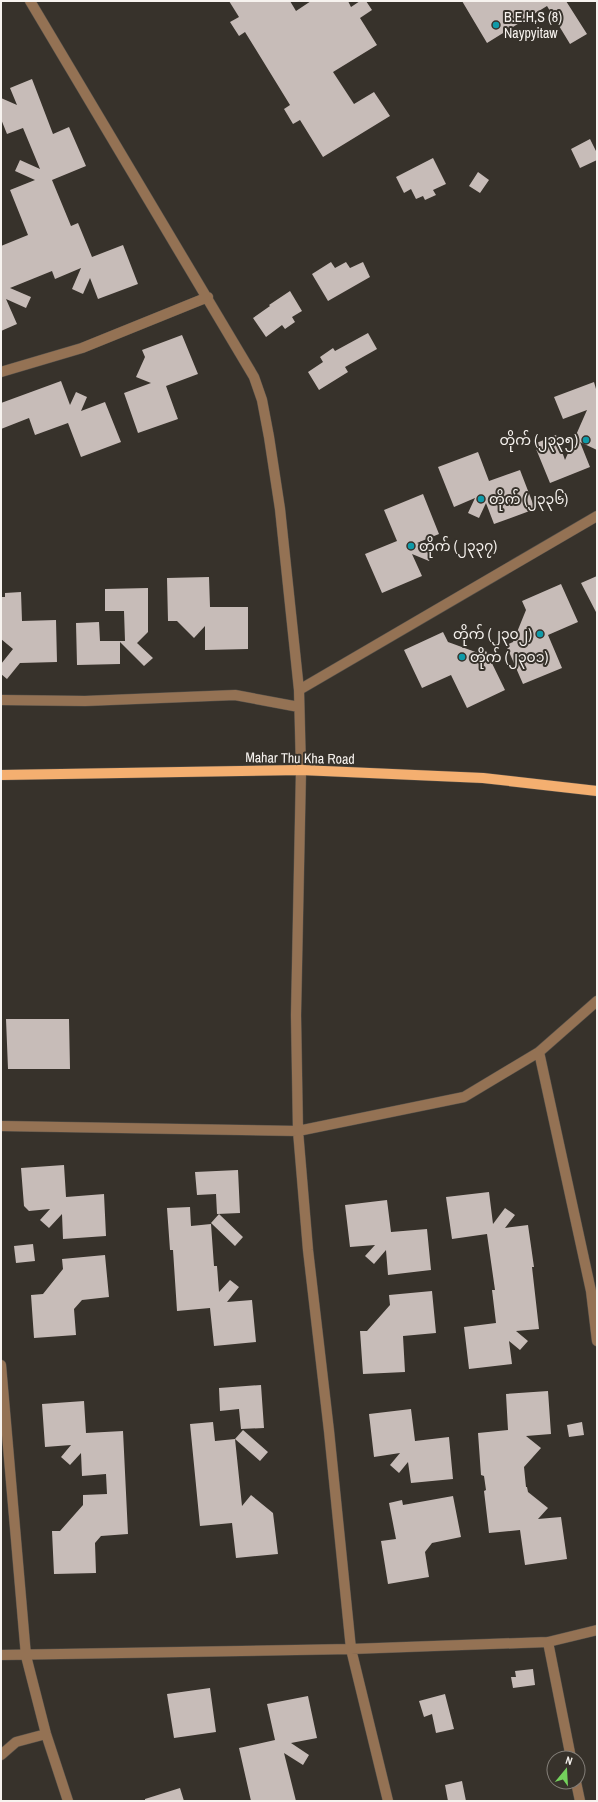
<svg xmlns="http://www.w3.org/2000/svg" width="598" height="1802" font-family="'Archivo Narrow','Noto Sans Myanmar',sans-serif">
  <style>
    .building { fill: #c7bcb8 }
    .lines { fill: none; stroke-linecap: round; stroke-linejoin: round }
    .minor-casing { stroke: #56514a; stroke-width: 11 }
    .major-casing { stroke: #56514a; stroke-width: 11 }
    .minor { stroke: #947254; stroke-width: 10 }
    .major { stroke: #f4af70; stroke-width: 10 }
    .culture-dot { fill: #0f9aa8; stroke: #37322b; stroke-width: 1.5 }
    .labels { text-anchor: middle; stroke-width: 4; stroke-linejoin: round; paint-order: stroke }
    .poi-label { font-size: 14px; fill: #f7f3ef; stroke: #37322b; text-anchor: start }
    .street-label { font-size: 14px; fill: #f7f3ef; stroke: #37322b }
  </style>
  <rect width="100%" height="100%" fill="#37322b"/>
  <!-- building -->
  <path class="building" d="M229 1H290L296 11 311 1H348L351 7 360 1H366L372 10 360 18 377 45 333 72 354 104 374 92 390 116 323 157 300 120 293 124 284 109 290 105 245 32 239 36 230 22 239 17Z
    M462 1H566L587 34 570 44 547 6 487 43Z
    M32 79 53 134 69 127 86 166 52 180 71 226 78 223 92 257 123 245 138 284 98 299 90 278 83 294 72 289 81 268 55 279 52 271 10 288 31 297 26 308 6 299 17 324 1 331V246L28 235 10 190 35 180 15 171 20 160 40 169 23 128 7 134 1 119V98L17 105 10 88Z
    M590 139 597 153V160L580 168 571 149Z
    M433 158 446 184 433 190 436 195 425 200 423 196 416 199 411 189 404 193 396 177Z
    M478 172 489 180 480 193 469 186Z
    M331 262 335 268 346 262 350 268 363 262 370 277 328 301 312 274Z
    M290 291 302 311 292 317 295 322 285 329 282 325 266 337 253 318 270 306 269 305Z
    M368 333 377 349 345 367 348 372 319 390 308 372 323 362 320 357 333 348 335 351Z
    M182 335 198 374 166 386 178 419 138 433 124 393 151 383 136 377 145 357 142 350Z
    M61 381 70 405 76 392 87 397 81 411 105 402 121 442 81 457 68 423 35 435 29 418 1 429V403Z
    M594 382 596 389 597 387V450L580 442 590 467 550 483 534 444 556 435 565 460 587 410 563 419 554 397Z
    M478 452 489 481 520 470 535 509 494 524 486 503 479 518 468 513 475 498 454 507 438 467Z
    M423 494 439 534 417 543 433 550 429 561 412 554 422 576 382 593 365 554 397 541 384 510Z
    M597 576V614L581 583Z
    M209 577 210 607H248V649L205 650V626L194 638 177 621H168L167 578Z
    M561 584 578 622 548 635 562 668 523 684 506 645 513 642 526 610 522 601Z
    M148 588V632L137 643 153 658 144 666 120 642V664L77 665 76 623 99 622 100 641H125L124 611H105V589Z
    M21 592 22 621 56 620 57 662 20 663 7 679 1 674V664L13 649 1 639V597H5V593Z
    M443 632 448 642 481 654 486 651 505 690 467 708 451 675 422 688 404 650Z
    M6 1019H69L70 1069H8Z
    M64 1165 66 1197 104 1194 106 1236 63 1239 62 1214 49 1228 40 1220 50 1209 29 1211 24 1206 21 1168Z
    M238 1170 240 1213 217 1214 216 1194 197 1195 195 1172Z
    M489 1192 493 1224 505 1208 515 1215 505 1228 528 1225 534 1267H532L539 1329 516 1331 528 1341 520 1350 509 1341 512 1364 469 1369 464 1327 496 1323 492 1290H495L487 1234 452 1239 446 1197Z
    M387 1200 391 1232 427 1229 431 1270 388 1275 386 1250 374 1264 365 1256 375 1245 350 1247 345 1205Z
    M190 1207 191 1226 211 1224 214 1266H217L219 1292 230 1280 239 1287 227 1302 252 1300 256 1342 214 1346 210 1308 177 1311 173 1250H170L167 1208Z
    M219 1214 243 1237 235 1246 211 1223Z
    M33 1244 35 1261 16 1263 14 1246Z
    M105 1255 109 1297 82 1300 74 1309 76 1335 34 1338 31 1295 43 1294 63 1269 62 1259Z
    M432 1291 436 1333 403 1336 405 1372 363 1374 360 1331H367L390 1305 389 1295Z
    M261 1385 264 1428 241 1429 239 1409 220 1411 219 1388Z
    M548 1391 551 1434 526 1436 541 1448 524 1467 526 1487H527L528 1492 548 1508 538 1519 561 1517 567 1559 525 1565 520 1530 489 1533 484 1491 486 1490 484 1476 481 1475 478 1433 508 1430 506 1394Z
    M84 1401 86 1433 123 1431 128 1534 101 1536 95 1543 96 1573 54 1574 52 1531H60L83 1505V1495L107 1494 106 1474 82 1476 81 1453 70 1465 61 1457 71 1445 45 1447 42 1404Z
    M411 1409 415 1441 449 1437 453 1479 411 1483 408 1462 399 1473 390 1465 400 1453 374 1457 369 1414Z
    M213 1422 215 1441 235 1439 242 1506 251 1495 273 1513 278 1554 236 1558 232 1523 200 1526 190 1424Z
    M582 1422 584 1435 569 1437 567 1425Z
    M243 1430 268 1452 260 1461 235 1439Z
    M453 1496 461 1537 432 1543 425 1552 429 1577 388 1584 381 1541 396 1539 389 1503 402 1500 403 1505Z
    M533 1669 535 1685 513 1688 511 1677H516L515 1671Z
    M210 1688 216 1732 174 1738 167 1694Z
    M445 1694 454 1729 436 1733 432 1714 424 1717 419 1701Z
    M308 1696 317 1738 291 1743 309 1755 303 1765 284 1753 296 1801H251L239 1748 275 1740 267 1704Z
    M462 1781 466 1801H448L445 1785Z
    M180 1788 184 1801H145V1799Z"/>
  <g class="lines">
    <defs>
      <path id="minor" d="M30 1 254 377 262 400 269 437 280 509 299 690 301 770 296 1015 298 1131 308 1250 329 1431 351 1649 388 1801
        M1 372 82 348 208 297
        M299 690 597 516
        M1 700 85 701 235 695 299 707
        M539 1052 591 1291 597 1341
        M1 1126 298 1131 464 1097 539 1052 597 1001
        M1 1365 26 1656 46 1734 68 1801
        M548 1642 571 1758
        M1 1655 351 1649 548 1642 597 1630
        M1 1755 16 1742 46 1734
        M576 1782 580 1801"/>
      <path id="major" d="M1 775 301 770 483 778 597 791"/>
    </defs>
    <!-- minor casing -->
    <use href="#minor" class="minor-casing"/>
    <!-- major casing -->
    <use href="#major" class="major-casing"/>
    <!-- minor -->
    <use href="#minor" class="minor"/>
    <!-- major -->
    <use href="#major" class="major"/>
  </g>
  <!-- markers -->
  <g class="culture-dot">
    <circle cx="496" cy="25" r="4"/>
    <circle cx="586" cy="440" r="4"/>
    <circle cx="481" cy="499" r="4"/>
    <circle cx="411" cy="546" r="4"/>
    <circle cx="540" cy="634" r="4"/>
    <circle cx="462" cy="657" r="4"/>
  </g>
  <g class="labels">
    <!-- poi labels -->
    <g class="poi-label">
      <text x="504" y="22">B.E.H,S (8)<tspan x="504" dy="16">Naypyitaw</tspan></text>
      <text x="578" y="445" text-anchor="end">တိုက် (၂၃၃၅)</text>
      <text x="489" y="504">တိုက် (၂၃၃၆)</text>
      <text x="419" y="551">တိုက် (၂၃၃၇)</text>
      <text x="532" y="639" text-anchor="end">တိုက် (၂၃၀၂)</text>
      <text x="470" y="662">တိုက် (၂၃၀၁)</text>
    </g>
    <!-- street labels -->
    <g class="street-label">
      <text transform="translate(300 758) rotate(1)" y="5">Mahar Thu Kha Road</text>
    </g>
  </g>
  <!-- border -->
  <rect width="598" height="1802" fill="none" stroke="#f7f3ef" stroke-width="4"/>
  <!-- north arrow -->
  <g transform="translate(566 1770) rotate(18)"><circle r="19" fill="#37322b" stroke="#847f79"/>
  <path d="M0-3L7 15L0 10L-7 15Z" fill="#74d25c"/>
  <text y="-6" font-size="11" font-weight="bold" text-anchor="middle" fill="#f7f3ef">N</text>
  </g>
</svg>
